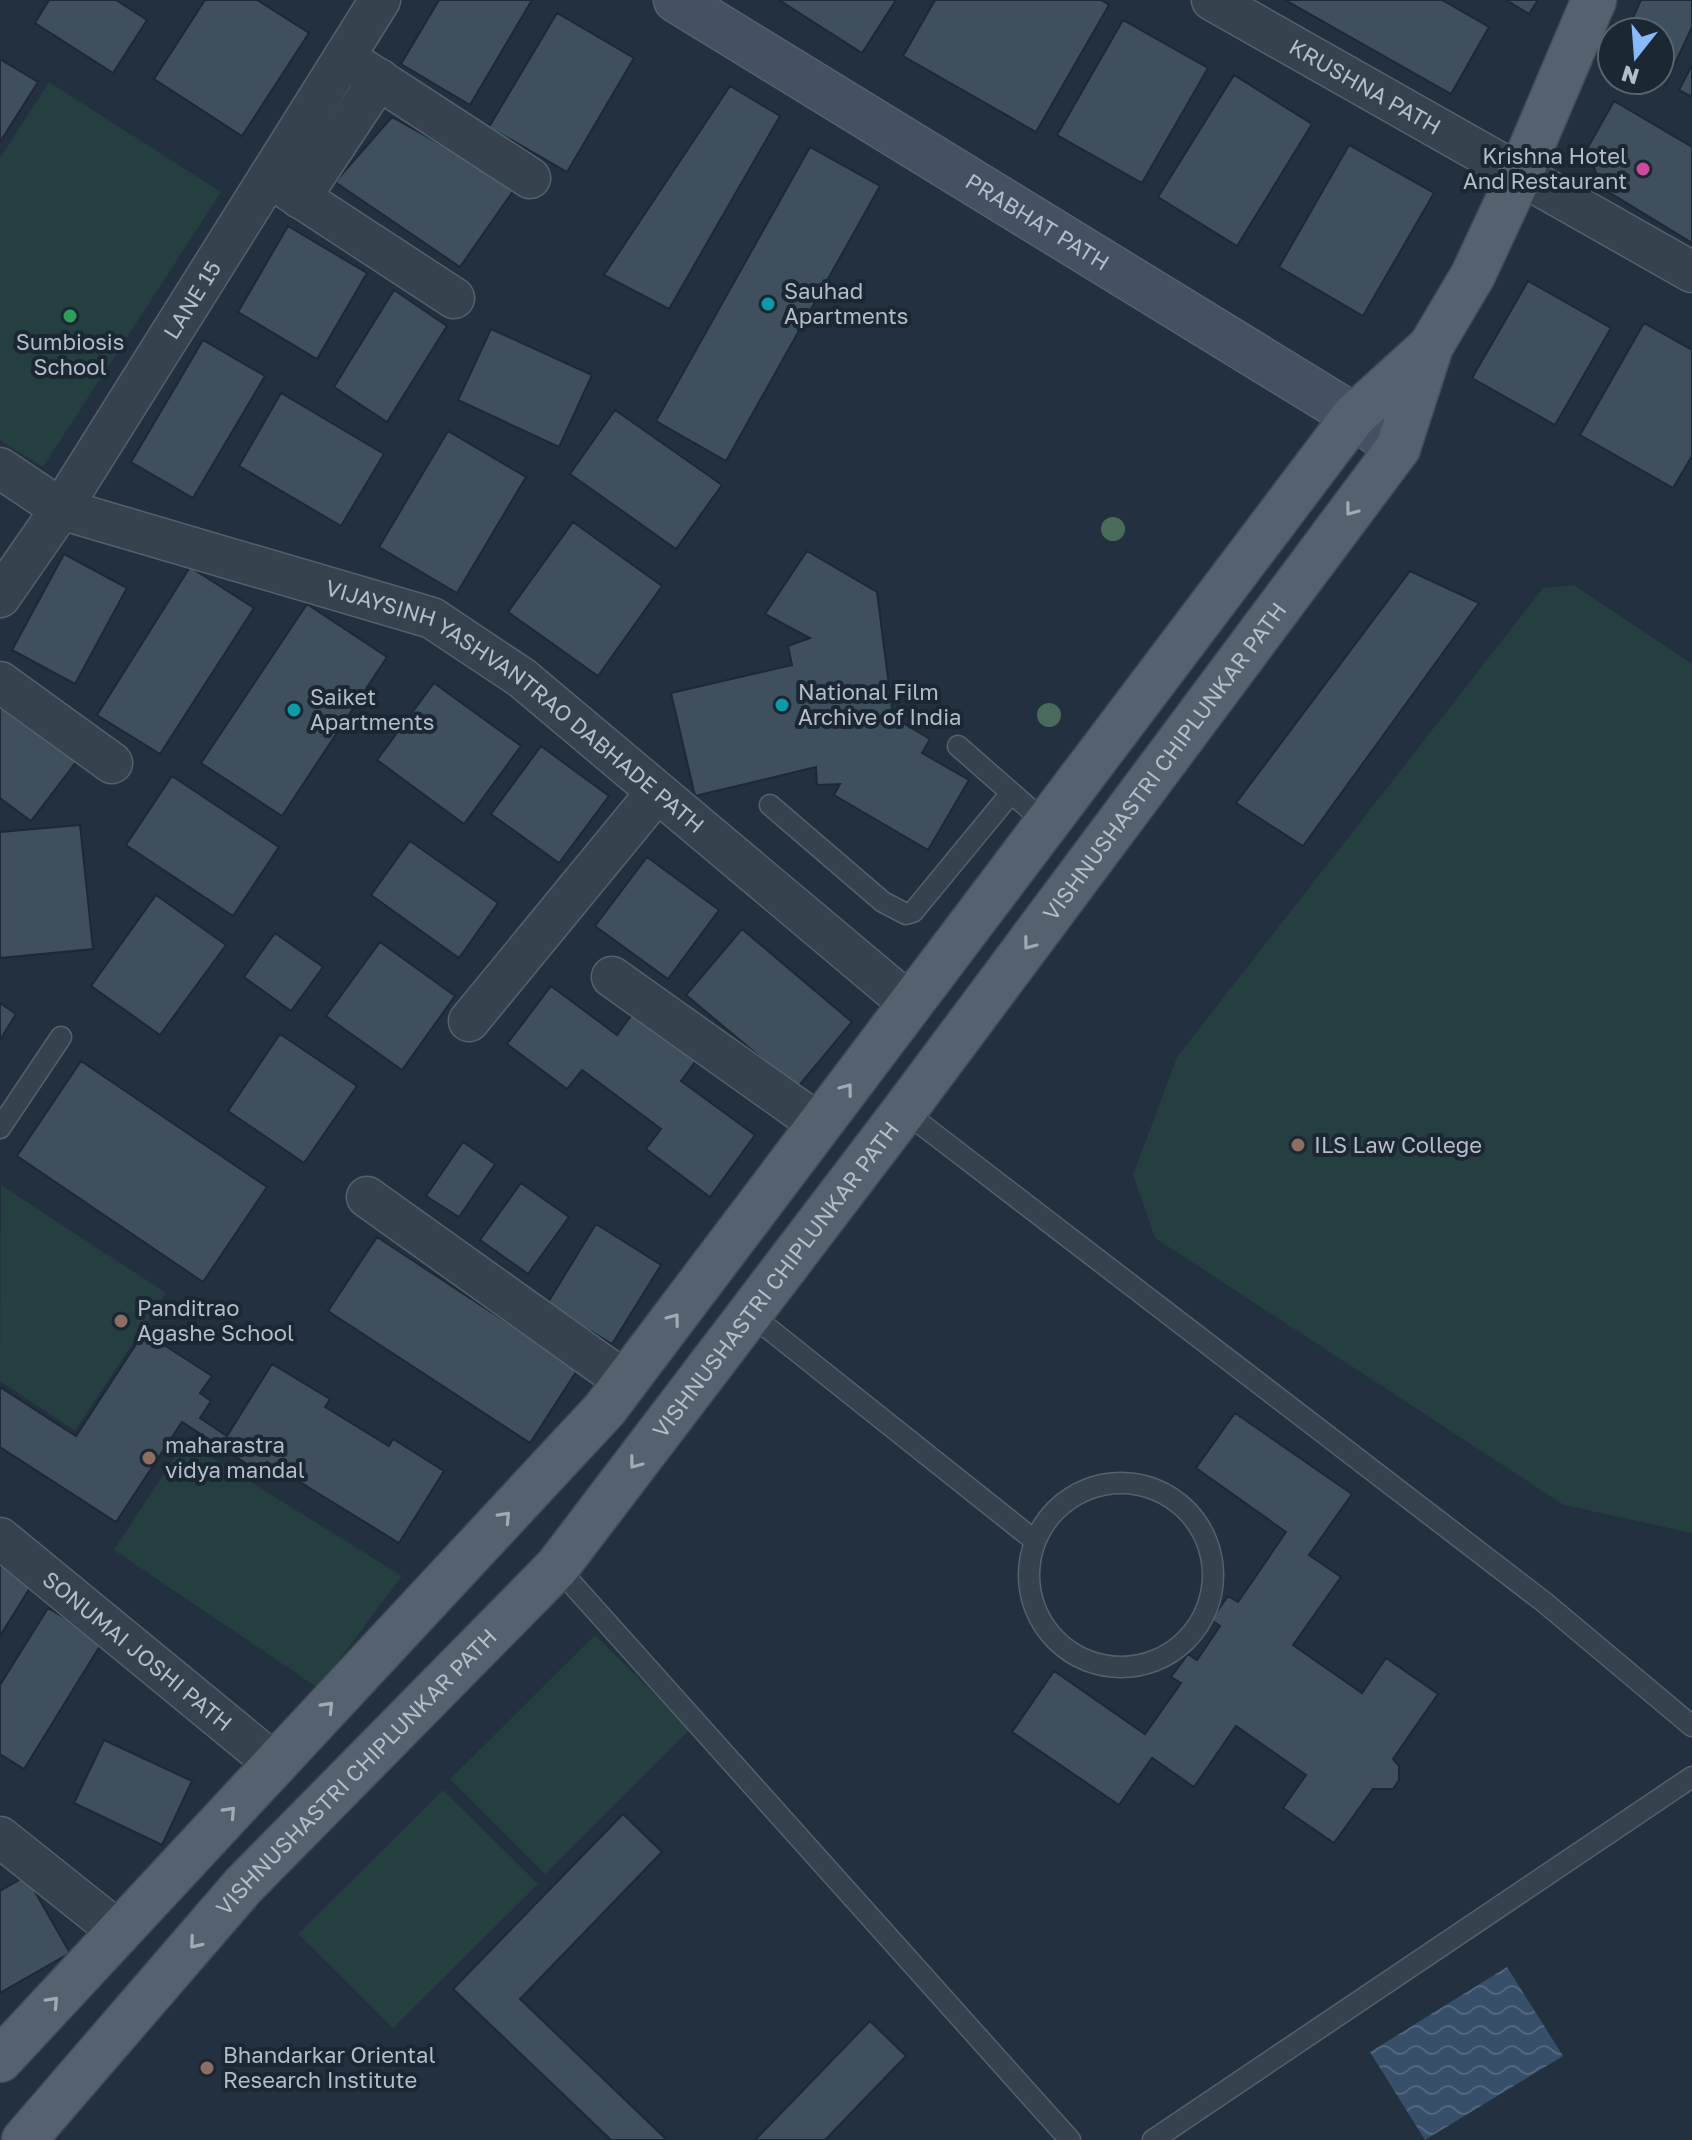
<svg xmlns="http://www.w3.org/2000/svg" width="1692" height="2140" font-family="'Golos Text',sans-serif">
  <style>
    .pitch { fill: #253e40 }
    .water { fill: url(#water-waves) }
    .building { fill: #3f4f5e; stroke: #1e2936; stroke-width: 2 }
    .lines { fill: none; stroke-linecap: round; stroke-linejoin: round }
    .lane-casing { stroke: #55606d; stroke-width: 23 }
    .street-casing { stroke: #55606d; stroke-width: 43 }
    .secondary-casing { stroke: #55606d; stroke-width: 47 }
    .primary-casing { stroke: #414b58; stroke-width: 47 }
    .lane { stroke: #37424f; stroke-width: 20 }
    .street { stroke: #37424f; stroke-width: 40 }
    .secondary { stroke: #455162; stroke-width: 44 }
    .primary { stroke: #55616f; stroke-width: 44 }
    .tree { fill: #4a6b5c }
    .oneway { stroke: #a1abb8 }
    .hotel-dot { fill: #d1479c; stroke: #1c2734; stroke-width: 3 }
    .culture-dot { fill: #0f9aa8; stroke: #1c2734; stroke-width: 3 }
    .leisure-dot { fill: #2e9e5b; stroke: #1c2734; stroke-width: 3 }
    .education-dot { fill: #8d6e63; stroke: #1c2734; stroke-width: 3 }
    .labels { text-anchor: middle; stroke-width: 8; stroke-linejoin: round; paint-order: stroke }
    .street-label { font-size: 22px; fill: #b4bdca; stroke: #1c2734 }
    .poi-label { font-size: 22px; fill: #b4bdca; stroke: #1c2734; text-anchor: start }
  </style>
  <defs>
    <pattern id="water-waves" width="16" height="10" patternUnits="userSpaceOnUse" patternTransform="scale(2)"><rect width="16" height="10" fill="#384f69"/><path d="M0 5q4-4 8 0t8 0" fill="none" stroke="#52667d"/></pattern>
  </defs>
  <rect width="100%" height="100%" fill="#23303f"/>
  <!-- pitch -->
  <path class="pitch" d="M49 82 221 192 43 467 0 440V158Z
    M1574 585 1692 664V1533L1564 1505 1155 1238 1133 1175 1177 1057 1543 588Z
    M1 1185 166 1293 75 1431 0 1381Z
    M185 1441 402 1576 318 1688 114 1550Z
    M595 1635 690 1729 545 1874 450 1779Z
    M443 1790 538 1884 393 2028 298 1934Z"/>
  <!-- water -->
  <path class="water" d="M1507 1967 1563 2056 1425 2140 1370 2052Z"/>
  <!-- building -->
  <path class="building" d="M49 0H116L147 20 113 73 35 23Z
    M205 0H257L309 33 242 136 154 79Z
    M439 0H532L470 105 401 64Z
    M779 0H896L862 53Z
    M935 0H1101L1109 5 1036 132 903 56Z
    M1285 0H1442L1489 27 1451 94Z
    M1506 0H1538L1529 14Z
    M1641 0H1692V27L1665 85 1654 80H1660V32H1626Z
    M557 13 634 58 567 172 489 127Z
    M1123 20 1208 68 1142 183 1057 135Z
    M0 59 38 82 0 142Z
    M1692 65V97L1679 90Z
    M1234 75 1312 124 1237 246 1158 197Z
    M730 86 780 116 669 309 604 275Z
    M1614 101 1692 147V243L1602 188 1587 149Z
    M392 117 516 187 460 267 335 182Z
    M1349 145 1434 193 1363 316 1279 267Z
    M810 147 880 186 726 461 656 421Z
    M288 226 367 273 317 359 238 312Z
    M1528 281 1611 328 1555 425 1472 378Z
    M394 290 447 326 387 422 334 387Z
    M1644 323 1692 350V456L1673 488 1580 435Z
    M491 329 592 375 559 447 458 400Z
    M203 340 265 376 193 498 131 462Z
    M281 393 384 454 341 526 239 466Z
    M615 410 722 485 676 549 570 474Z
    M448 431 526 477 457 593 379 547Z
    M573 522 662 586 598 676 508 612Z
    M807 551 877 592 893 717 930 739 922 753 969 780 928 850 834 795 840 784 817 785 816 767 695 796 671 693 792 665 788 646 810 638 765 614Z
    M64 554 127 588 75 684 12 650Z
    M190 567 254 608 160 754 97 715Z
    M1410 571 1479 603 1303 846 1236 803Z
    M307 604 387 657 282 816 201 763Z
    M434 683 521 746 464 824 377 760Z
    M0 697 80 757 31 821 0 798Z
    M541 746 609 796 559 863 491 814Z
    M172 776 279 847 233 916 126 845Z
    M80 825 93 949 0 958V832Z
    M410 841 498 903 459 958 371 895Z
    M647 857 719 910 668 979 595 926Z
    M156 895 226 945 160 1035 91 986Z
    M742 929 852 1022 797 1088 686 995Z
    M275 933 323 967 291 1011 244 977Z
    M380 942 455 996 402 1070 326 1016Z
    M551 986 617 1035 638 1006 701 1054 681 1081 755 1135 710 1197 646 1149 661 1129 582 1070 567 1089 507 1044Z
    M0 1003 16 1014 0 1040Z
    M280 1034 357 1086 304 1163 228 1111Z
    M81 1061 267 1187 203 1282 17 1156Z
    M463 1142 495 1164 459 1217 426 1196Z
    M521 1183 569 1217 528 1274 480 1240Z
    M596 1224 661 1265 612 1344 547 1304Z
    M377 1237 578 1369 530 1443 328 1311Z
    M144 1332 212 1376 200 1393 211 1401 200 1418 227 1436 272 1364 330 1399 325 1407 389 1446 393 1439 444 1471 399 1543 267 1462 261 1473 182 1422 116 1522 0 1447V1387L76 1436Z
    M1235 1413 1352 1494 1309 1555 1341 1577 1293 1645 1362 1693 1386 1658 1438 1694 1393 1759 1399 1766V1780L1393 1789H1373L1334 1843 1283 1808 1306 1775 1236 1726 1194 1787 1152 1758 1119 1805 1012 1732 1054 1671 1145 1734 1181 1683 1171 1677 1188 1654 1197 1660 1220 1626 1211 1620 1228 1596 1238 1602 1286 1532 1196 1468Z
    M0 1562 33 1583 0 1636Z
    M48 1608 103 1641 24 1769 0 1754V1685Z
    M104 1740 192 1781 162 1845 74 1803Z
    M623 1814 662 1852 520 1999 667 2140H611L453 1989Z
    M26 1876 70 1953 0 1993V1891Z
    M870 2021 906 2056 825 2140H755Z"/>
  <g class="lines">
    <defs>
      <path id="lane" d="M958 746 1047 824
        M770 805 883 902 906 914 913 912 1011 793
        M904 1111 1544 1602 1692 1726
        M0 1128 61 1037
        M749 1313 1034 1540
        M1029 1575a92 92 0 1 1 184 0a92 92 0 1 1-184 0Z
        M557 1567 1070 2140
        M1153 2140 1692 1777"/>
      <g id="street">
        <path id="s1" d="M1212 0 1692 272"/>
        <path d="M344 57 530 178"/>
        <path d="M269 177 454 298"/>
        <path d="M300 198 379 79"/>
        <path id="s2" d="M0 468 61 509 432 618 522 678 911 1005"/>
        <path id="s3" d="M0 597 61 509 380 0"/>
        <path d="M0 682 112 763"/>
        <path d="M612 977 820 1125"/>
        <path d="M469 1021 657 792"/>
        <path d="M367 1197 626 1382"/>
        <path id="s4" d="M0 1538 275 1764"/>
        <path d="M0 1837 118 1931"/>
      </g>
      <g id="secondary">
        <path id="s5" d="M676 0 1354 416 1398 448"/>
      </g>
      <g id="primary">
        <path d="M0 2060 605 1409 1354 416 1429 348"/>
        <path id="s6" d="M24 2140 243 1886 557 1567 904 1111 1398 448 1431 346 1473 275 1521 172 1594 0"/>
      </g>
    </defs>
    <!-- lane casing -->
    <use href="#lane" class="lane-casing"/>
    <!-- street casing -->
    <use href="#street" class="street-casing"/>
    <!-- secondary casing -->
    <use href="#secondary" class="secondary-casing"/>
    <!-- primary casing -->
    <use href="#primary" class="primary-casing"/>
    <!-- lane -->
    <use href="#lane" class="lane"/>
    <!-- street -->
    <use href="#street" class="street"/>
    <!-- secondary -->
    <use href="#secondary" class="secondary"/>
    <!-- primary -->
    <use href="#primary" class="primary"/>
  </g>
  <!-- trees -->
  <g class="tree">
    <circle cx="1113" cy="529" r="12"/>
    <circle cx="1049" cy="715" r="12"/>
  </g>
  <!-- one-way arrows -->
  <defs><path id="oneway-chevron" d="M-2-3.5L2.5 0L-2 3.5" fill="none" stroke-width="1.6" stroke-linecap="round" stroke-linejoin="round" transform="scale(2)"/></defs>
  <g class="oneway">
    <use href="#oneway-chevron" transform="translate(1351 510) rotate(127)"/>
    <use href="#oneway-chevron" transform="translate(1029 944) rotate(127)"/>
    <use href="#oneway-chevron" transform="translate(847 1089) rotate(-53)"/>
    <use href="#oneway-chevron" transform="translate(674 1319) rotate(-53)"/>
    <use href="#oneway-chevron" transform="translate(635 1463) rotate(127)"/>
    <use href="#oneway-chevron" transform="translate(505 1517) rotate(-47)"/>
    <use href="#oneway-chevron" transform="translate(328 1707) rotate(-47)"/>
    <use href="#oneway-chevron" transform="translate(230 1812) rotate(-47)"/>
    <use href="#oneway-chevron" transform="translate(195 1943) rotate(130)"/>
    <use href="#oneway-chevron" transform="translate(53 2002) rotate(-47)"/>
  </g>
  <!-- markers -->
  <circle class="hotel-dot" cx="1643" cy="169" r="8"/>
  <g class="culture-dot">
    <circle cx="768" cy="304" r="8"/>
    <circle cx="782" cy="705" r="8"/>
    <circle cx="294" cy="710" r="8"/>
  </g>
  <circle class="leisure-dot" cx="70" cy="316" r="8"/>
  <g class="education-dot">
    <circle cx="1298" cy="1145" r="8"/>
    <circle cx="121" cy="1321" r="8"/>
    <circle cx="149" cy="1458" r="8"/>
    <circle cx="207" cy="2068" r="8"/>
  </g>
  <g class="labels">
    <!-- street labels -->
    <g class="street-label">
      <text dy="8" stroke="none"><textPath href="#s1" startOffset="176">KRUSHNA PATH</textPath></text>
      <text dy="8" stroke="none"><textPath href="#s5" startOffset="424">PRABHAT PATH</textPath></text>
      <text dy="8" stroke="none"><textPath href="#s3" startOffset="354">LANE 15</textPath></text>
      <text dy="8" stroke="none"><textPath href="#s2" startOffset="576">VIJAYSINH YASHVANTRAO DABHADE PATH</textPath></text>
      <text dy="8" stroke="none"><textPath href="#s6" startOffset="1792">VISHNUSHASTRI CHIPLUNKAR PATH</textPath></text>
      <text dy="8" stroke="none"><textPath href="#s6" startOffset="1144">VISHNUSHASTRI CHIPLUNKAR PATH</textPath></text>
      <text dy="8" stroke="none"><textPath href="#s4" startOffset="178">SONUMAI JOSHI PATH</textPath></text>
      <text dy="8" stroke="none"><textPath href="#s6" startOffset="496">VISHNUSHASTRI CHIPLUNKAR PATH</textPath></text>
    </g>
    <!-- poi labels -->
    <g class="poi-label">
      <text x="1627" y="164" text-anchor="end">Krishna Hotel<tspan x="1627" dy="25">And Restaurant</tspan></text>
      <text x="784" y="299">Sauhad<tspan x="784" dy="25">Apartments</tspan></text>
      <text x="70" y="350" text-anchor="middle">Sumbiosis<tspan x="70" dy="25">School</tspan></text>
      <text x="798" y="700">National Film<tspan x="798" dy="25">Archive of India</tspan></text>
      <text x="310" y="705">Saiket<tspan x="310" dy="25">Apartments</tspan></text>
      <text x="1314" y="1153">ILS Law College</text>
      <text x="137" y="1316">Panditrao<tspan x="137" dy="25">Agashe School</tspan></text>
      <text x="165" y="1453">maharastra<tspan x="165" dy="25">vidya mandal</tspan></text>
      <text x="223" y="2063">Bhandarkar Oriental<tspan x="223" dy="25">Research Institute</tspan></text>
    </g>
  </g>
  <!-- north arrow -->
  <g transform="translate(1636 56) rotate(197)"><circle r="38" fill="#1c2734" stroke="#596370" stroke-width="2"/>
  <path d="M0-6L14 30L0 20L-14 30Z" fill="#87b9fb"/>
  <text y="-12" font-size="22" font-weight="bold" text-anchor="middle" fill="#b4bdca">N</text>
  </g>
</svg>
